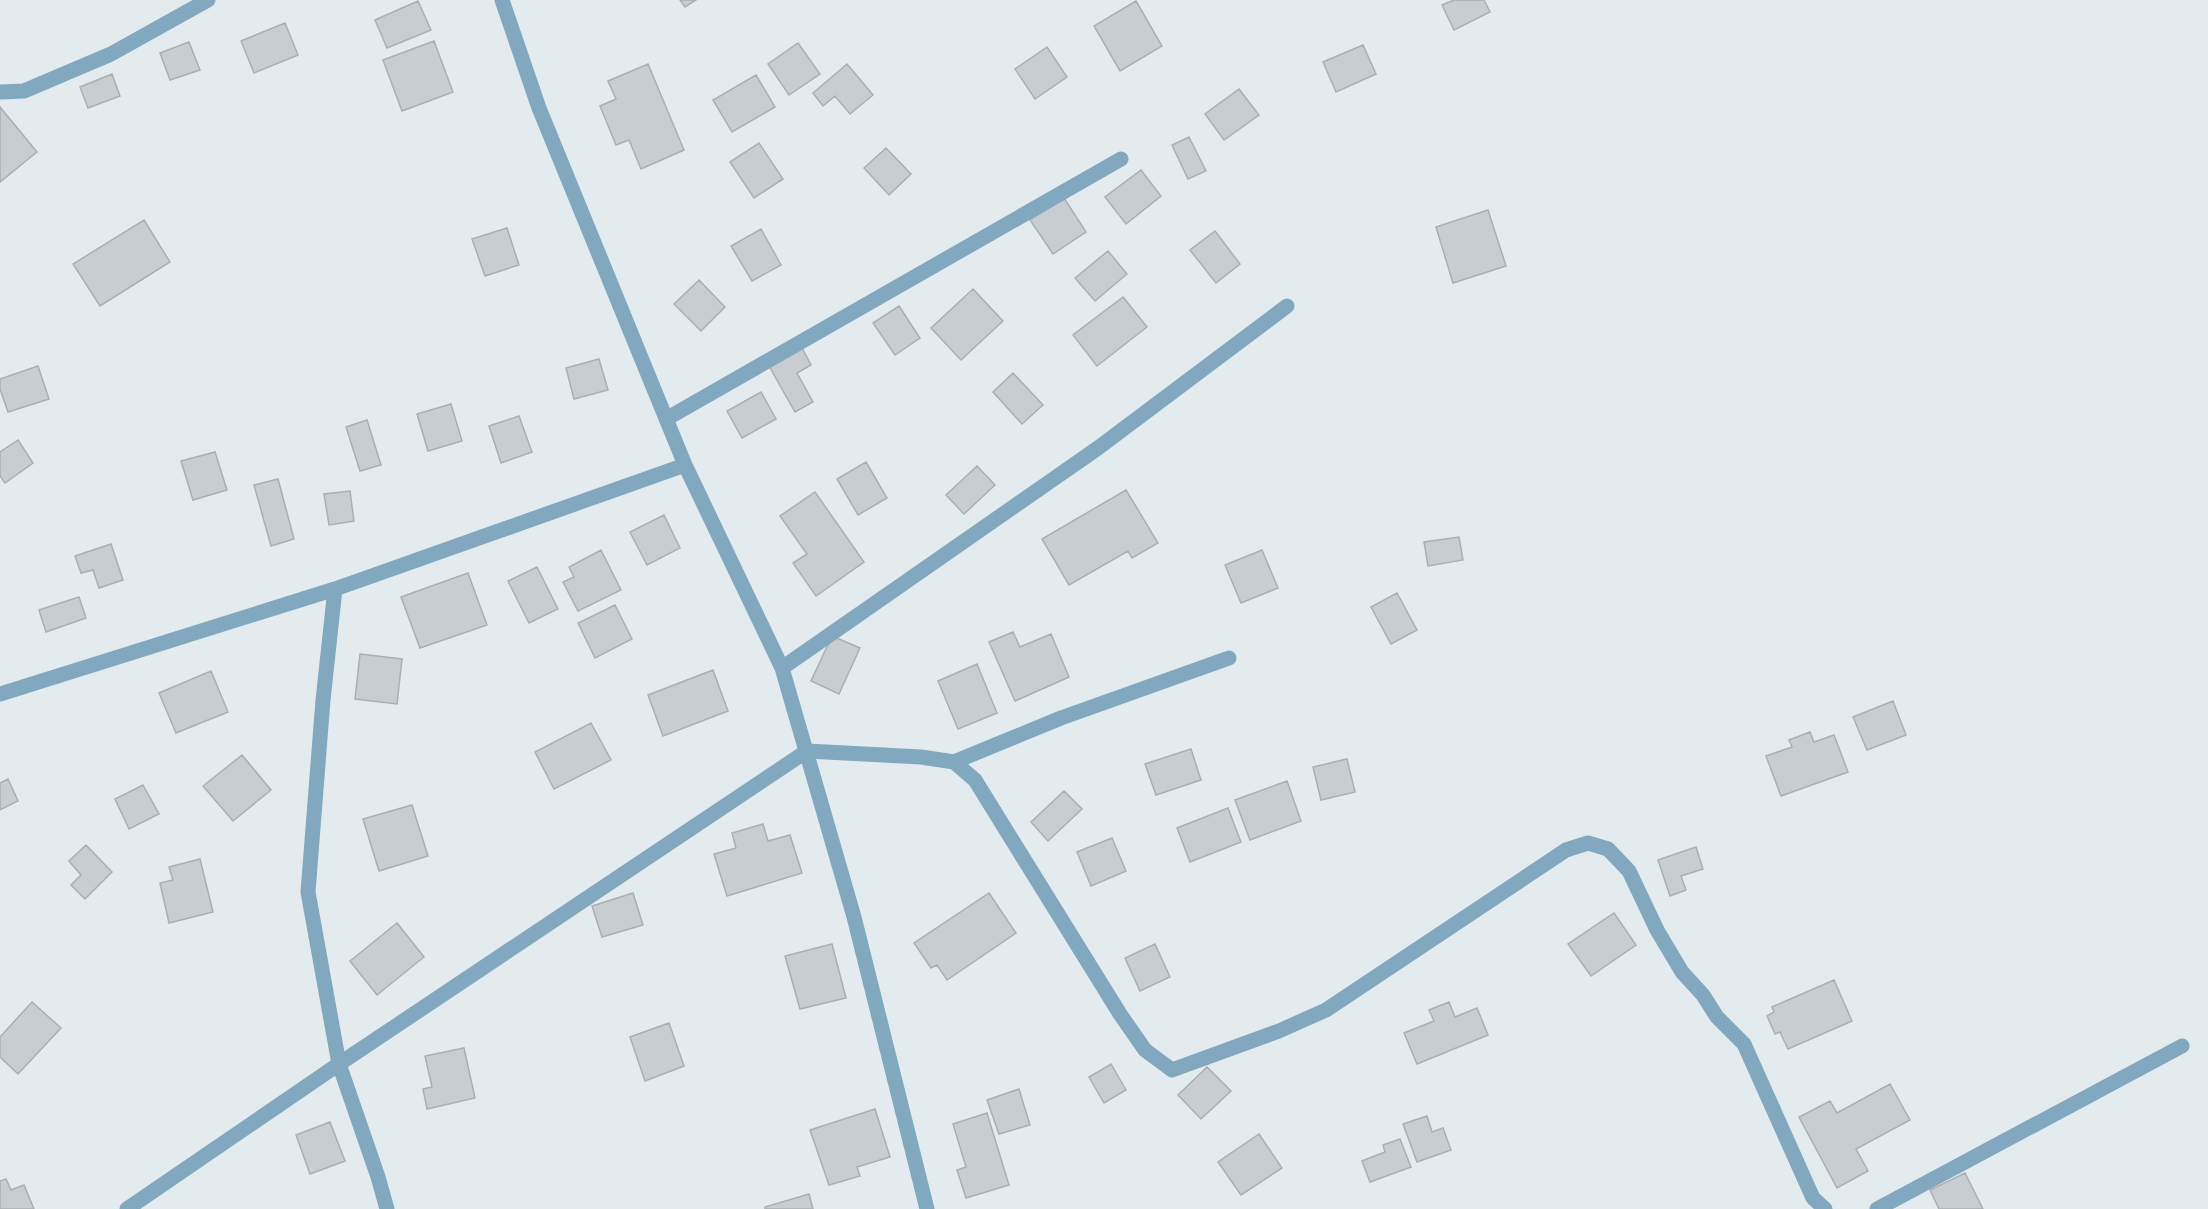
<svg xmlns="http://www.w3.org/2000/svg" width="2208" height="1209" font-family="'Fira Sans',sans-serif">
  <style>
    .building { fill: #c7cdd1; stroke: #a9afb3; stroke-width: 1.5 }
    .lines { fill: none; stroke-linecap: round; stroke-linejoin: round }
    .street { stroke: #81a8bf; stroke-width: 15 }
  </style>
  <rect width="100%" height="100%" fill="#e4ebef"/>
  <!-- building -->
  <path class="building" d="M680 0H696L685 7Z
    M1454 0H1484L1490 12 1454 30 1442 5Z
    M418 1 431 30 387 48 375 20Z
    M1136 1 1162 46 1120 71 1094 26Z
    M285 23 298 55 254 73 241 41Z
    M434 41 453 92 402 111 383 60Z
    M189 42 200 70 170 80 160 53Z
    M798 43 820 74 789 95 768 64Z
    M1363 45 1376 74 1336 92 1323 62Z
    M1047 47 1067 77 1035 99 1015 69Z
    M648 64 684 150 641 169 629 140 616 145 600 106 616 99 608 81Z
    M847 64 873 95 850 114 835 96 823 106 813 93Z
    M112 74 120 96 88 108 80 87Z
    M756 75 775 107 732 132 713 100Z
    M1239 89 1259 115 1224 140 1205 114Z
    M0 107 37 152 0 182Z
    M1189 137 1206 171 1188 179 1172 145Z
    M759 143 783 179 754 198 730 162Z
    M886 148 911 174 889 195 864 168Z
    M1141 170 1161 196 1126 224 1105 197Z
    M1064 198 1086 232 1053 254 1030 220Z
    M1488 210 1506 266 1453 283 1436 227Z
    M144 220 170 262 100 306 73 264Z
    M507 228 519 265 485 276 472 239Z
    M761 229 781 265 752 281 731 246Z
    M1215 231 1240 264 1216 283 1190 250Z
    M1108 251 1127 274 1095 301 1075 278Z
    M699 280 725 307 701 331 674 304Z
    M973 289 1003 321 961 360 931 328Z
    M1123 297 1147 327 1097 366 1073 335Z
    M899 306 920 338 895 355 873 323Z
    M802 348 811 365 797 373 813 402 795 412 769 366Z
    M599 359 608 390 574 399 566 368Z
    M38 366 49 399 8 412 0 389V379Z
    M1013 373 1043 405 1022 424 993 392Z
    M761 392 776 419 742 438 727 411Z
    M451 404 462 441 428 451 417 414Z
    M519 416 532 452 501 463 489 426Z
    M367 420 381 465 360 471 346 427Z
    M18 440 33 463 5 483 0 476V452Z
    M215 452 227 490 193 500 181 461Z
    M866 462 887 498 858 515 837 479Z
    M977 466 995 485 964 514 946 495Z
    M278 479 294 539 271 546 254 485Z
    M1126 490 1158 543 1132 558 1128 551 1069 585 1042 539Z
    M350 491 354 521 329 525 324 494Z
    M815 492 864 562 816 596 793 563 807 554 780 516Z
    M664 515 680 548 647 565 630 532Z
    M1459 537 1463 560 1428 566 1424 542Z
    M111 544 123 580 99 588 93 570 81 573 75 556Z
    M601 550 621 590 578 611 563 582 574 577 569 567Z
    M1262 550 1278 588 1241 603 1225 565Z
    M537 567 558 609 529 623 508 581Z
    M468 573 487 625 420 648 401 597Z
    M1397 593 1417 630 1391 644 1371 607Z
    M79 597 86 618 46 632 39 610Z
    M615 605 632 639 595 658 578 623Z
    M1013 632 1020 647 1051 634 1069 677 1015 701 989 642Z
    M832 636 860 648 839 694 811 681Z
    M360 654 402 659 397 704 355 699Z
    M977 664 997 713 958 729 938 681Z
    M713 670 728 711 663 736 648 695Z
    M211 671 228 712 176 733 159 693Z
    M1893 701 1906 735 1867 750 1853 717Z
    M591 723 611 760 554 789 535 752Z
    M1810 732 1814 742 1834 735 1848 772 1781 796 1766 756 1792 747 1789 740Z
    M1191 749 1201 780 1156 795 1145 764Z
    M242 755 271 790 233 821 203 786Z
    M1347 759 1355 792 1321 800 1313 767Z
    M8 779 18 801 0 810V783Z
    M1287 781 1301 821 1250 840 1235 800Z
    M143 785 159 814 129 829 115 799Z
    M1064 791 1082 809 1048 841 1031 822Z
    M412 805 428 856 379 871 363 819Z
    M1228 808 1241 842 1190 862 1177 828Z
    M763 824 768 841 790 835 802 873 727 896 714 854 736 848 732 833Z
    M1112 838 1126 871 1091 886 1077 852Z
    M86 845 112 872 85 899 71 885 81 875 69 861Z
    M1696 847 1703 869 1681 876 1686 890 1670 896 1658 860Z
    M200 859 213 912 169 923 160 883 173 880 169 867Z
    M633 893 643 925 602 937 592 906Z
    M989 893 1016 933 947 980 937 965 931 968 914 943Z
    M1614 913 1636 945 1591 976 1568 944Z
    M397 923 424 957 377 995 350 961Z
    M832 944 846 998 800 1009 785 956Z
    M1155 944 1170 977 1140 991 1125 958Z
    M1834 980 1852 1021 1788 1049 1780 1032 1775 1034 1767 1016 1774 1012 1772 1007Z
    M32 1002 61 1028 18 1074 0 1057V1037Z
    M1449 1002 1455 1017 1477 1008 1488 1035 1417 1064 1404 1033 1434 1021 1429 1010Z
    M669 1023 684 1066 645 1081 630 1037Z
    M464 1048 475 1098 427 1109 423 1089 432 1087 425 1056Z
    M1111 1064 1126 1090 1104 1103 1089 1077Z
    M1207 1067 1231 1091 1201 1119 1178 1095Z
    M1890 1084 1910 1120 1856 1149 1868 1171 1837 1188 1799 1117 1830 1101 1837 1113Z
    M1019 1089 1030 1125 999 1134 987 1100Z
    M875 1109 890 1157 857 1167 860 1176 829 1185 810 1130Z
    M987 1113 1009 1185 966 1198 957 1170 966 1167 953 1124Z
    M1427 1116 1432 1132 1443 1128 1451 1150 1417 1162 1403 1124Z
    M330 1122 345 1161 310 1174 296 1135Z
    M1259 1134 1282 1168 1241 1195 1218 1162Z
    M1400 1139 1411 1167 1370 1182 1362 1161 1385 1152 1383 1145Z
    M1965 1173 1983 1209H1939L1930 1190Z
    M6 1179 11 1190 24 1185 34 1209H0V1181Z
    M809 1194 813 1209H765V1207Z"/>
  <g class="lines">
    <!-- street -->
    <path class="street" d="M502 0 539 108 685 465 782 668 854 917 927 1209
      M0 92 24 91 111 54 208 0
      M666 419 1121 159
      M335 589 323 700 308 892 339 1064 378 1177 387 1209
      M782 668 1098 448 1287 306
      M0 694 335 589 685 465
      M954 762 1061 718 1229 658
      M127 1209 339 1064 807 751 921 757 954 762 975 780 1120 1014 1145 1050 1172 1070 1279 1031 1326 1010 1566 850 1588 843 1608 849 1629 871 1657 930 1682 972 1703 995 1717 1017 1744 1044 1813 1198 1825 1209
      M1877 1209 2182 1046"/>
  </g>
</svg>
